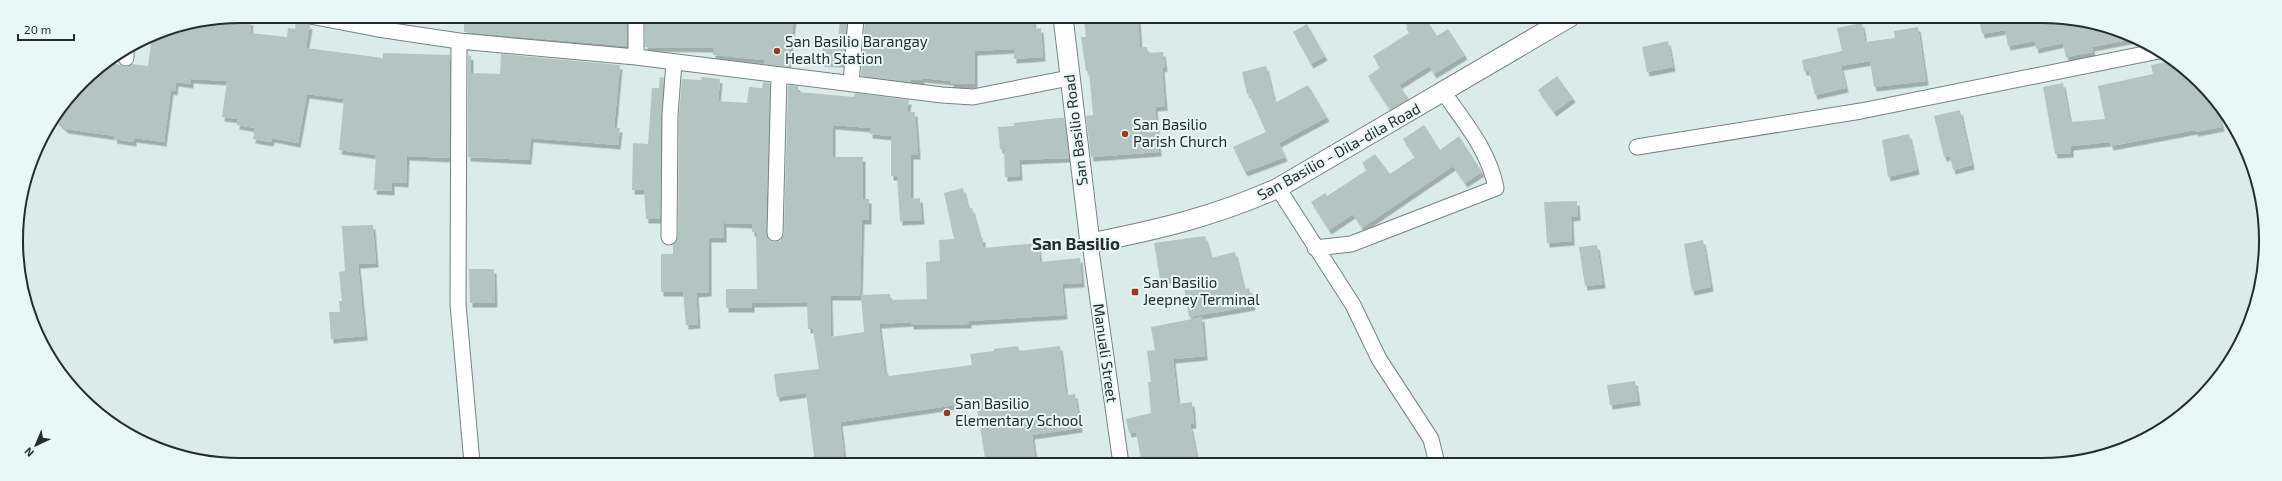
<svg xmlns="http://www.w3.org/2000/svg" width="2282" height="481" font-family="'Exo 2',sans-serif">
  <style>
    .building { fill: #b4c4c1; filter: url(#shadow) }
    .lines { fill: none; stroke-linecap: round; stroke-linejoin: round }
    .minor-casing { stroke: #758482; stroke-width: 17 }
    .tertiary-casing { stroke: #758482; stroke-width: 21 }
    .minor { stroke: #fff; stroke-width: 15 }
    .tertiary { stroke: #fff; stroke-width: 19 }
    .poi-dot { fill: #a03917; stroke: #e7f8f6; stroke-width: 1.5 }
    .labels { text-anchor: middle; stroke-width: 4; stroke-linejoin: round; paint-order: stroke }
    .poi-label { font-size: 15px; fill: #272d2c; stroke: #e7f8f6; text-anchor: start }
    .street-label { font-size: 15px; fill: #272d2c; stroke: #e7f8f6 }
    .quarter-label { font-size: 17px; font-weight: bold; fill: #272d2c; stroke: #e7f8f6 }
    .rim { fill: none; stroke: #272d2c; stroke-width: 2 }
  </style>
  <defs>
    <filter id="shadow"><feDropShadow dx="2.5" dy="4.5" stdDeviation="0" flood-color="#0004"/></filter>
  </defs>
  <rect width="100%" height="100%" fill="#daebe9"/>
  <!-- building -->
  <path class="building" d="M296 16H301L304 23 310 25 306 48 383 58V53L450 55V158L407 156 406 183 392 182V191L374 190 376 155 339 150 344 99 307 94 298 143 272 138 271 142 253 139 255 128 237 125 238 119 222 117 227 81 191 79V84L176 82 175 91 171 90 164 142 134 138V142L114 139 115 136 66 129 56 120 82 82 111 62 126 67 132 64 148 66 152 35 155 33 228 19 251 21 250 33 287 37 288 28 295 29Z
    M464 16H627V46L464 32Z
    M645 16 794 17 788 67 764 64V60L713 55V48L645 47Z
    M840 17H847L844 63 822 62 823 39 838 40Z
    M865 17H1033L1034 29 1041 28 1043 57 1014 59V49L975 51V84H951V81L922 78V80L911 79V82L861 76Z
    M1084 17H1138L1140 47H1147L1148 53 1163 52 1165 67 1162 68 1165 106 1155 107 1159 152 1091 157 1086 116 1093 115 1089 71H1086L1081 37H1086Z
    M1402 17H1425L1437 36 1448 29 1465 55 1434 74 1429 66 1399 85 1409 99 1390 110 1368 76 1380 68 1373 56 1409 33 1406 28 1408 27Z
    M1979 18H2071L2133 39 2092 47 2093 52 2066 57 2063 43 2036 49 2035 41 2008 46 2005 30 1982 34Z
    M1862 23 1865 42 1895 38 1894 31 1918 27 1926 81 1874 87 1870 61 1841 66 1846 88 1815 95 1809 71H1804L1802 60 1842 51 1837 28Z
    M1307 24 1325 56 1311 64 1293 32Z
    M1668 41 1673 67 1647 72 1642 47Z
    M501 54 620 65 614 128H620L618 145 531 138 529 160 468 157V55L471 56V73L500 74Z
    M2171 61 2216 101 2222 127 2196 132 2195 130 2111 146 2110 142 2071 146V153L2055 154 2043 87 2063 83 2070 122 2105 119 2098 86 2153 74 2151 65Z
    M1266 66 1275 103 1308 85 1327 117 1279 143 1285 157 1245 172 1233 147 1266 132 1249 94H1247L1242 72Z
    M1557 76 1573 98 1554 112 1538 90Z
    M660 77 664 78 661 115 660 219H646L644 190H632L633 143 648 144 652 88H659Z
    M702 77 720 79 718 101 747 103 749 87 762 88 763 82 770 83 766 233 767 238 774 242 780 241 784 233 788 85 798 86V92L854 97 855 93 909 100 907 112H915L918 155H911V199L920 198 922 220 900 221 897 176H891V136L870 134V128L833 125V157H863V199H869V220H862L860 296H830L831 337 864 332 861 295 890 294 891 300 927 299 926 262 940 261 939 240 954 239 944 193 963 188 968 208H972L980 238H983V248L1038 243 1040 262 1080 258 1082 283 1062 284 1065 315 969 321V324L911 325V322L879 324 885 373H888L889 376 972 365 970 354 994 351V349L1018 346 1019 351 1060 346 1066 395 1075 394 1080 428 1032 435 1036 464H986L976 402 840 422 845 464H815L806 393 777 397 774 374 819 369 813 329H808L807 302 752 303V308H726V289H757L756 232H752V224L724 223V238H709V292L696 293 698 324 686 325 683 292H661V254H673V245L678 237 679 115 682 79 701 80Z
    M1960 110 1972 165 1953 170 1950 156 1944 157 1934 116Z
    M1058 118H1064L1069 158 1019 160 1020 176 1005 177 1004 149H1000L998 127 1014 126V123Z
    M1424 125 1440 150 1459 136 1482 172 1465 183 1453 166 1362 228 1353 214 1329 230 1311 202 1325 193 1327 196 1367 170 1362 163 1375 154 1390 174 1415 157 1403 139Z
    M1909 134 1917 170 1888 177 1882 140Z
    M1577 201 1578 216 1571 217 1572 241 1547 243 1544 202Z
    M373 225 376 263 358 264 365 336 331 339 329 312H340L339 301H342L339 272 345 271 342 226Z
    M1205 236 1211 258 1235 252 1244 289 1249 288 1253 306 1189 317 1182 277 1160 280 1154 243Z
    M1703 240 1711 287 1692 291 1684 244Z
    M1597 245 1603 284 1585 286 1579 247Z
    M469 269H494L495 303H470Z
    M1202 317 1205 356 1173 359 1178 404 1192 402 1194 424H1190L1198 464H1142L1136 432 1129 433 1126 419 1151 413 1148 382H1151L1147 351 1155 350 1151 327Z
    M1635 381 1638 401 1610 405 1607 385Z"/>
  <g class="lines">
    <defs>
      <path id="minor" d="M310 16 378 29 459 41 636 57 942 95 973 97 1069 78
        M459 41 458 304 472 463
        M636 57V16
        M126 58V52
        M851 84 856 17
        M1637 147 1861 111 2159 51
        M1278 188 1353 305 1379 359 1431 439 1437 464
        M775 233 779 75
        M669 237 670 115 674 62
        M1090 243 1121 464
        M1315 248 1351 244 1496 188C1489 151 1465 123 1444 93"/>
      <path id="tertiary" d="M1063 17 1090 243C1157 230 1216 216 1278 188L1570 17"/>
    </defs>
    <!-- minor casing -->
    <use href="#minor" class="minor-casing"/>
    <!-- tertiary casing -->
    <use href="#tertiary" class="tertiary-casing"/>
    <!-- minor -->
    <use href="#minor" class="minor"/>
    <!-- tertiary -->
    <use href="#tertiary" class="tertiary"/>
  </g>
  <!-- markers -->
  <g class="poi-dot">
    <circle cx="777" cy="51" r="4"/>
    <circle cx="1125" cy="134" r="4"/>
    <rect x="1131" y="288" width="8" height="8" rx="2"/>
    <circle cx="947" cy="413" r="4"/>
  </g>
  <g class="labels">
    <!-- poi labels -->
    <g class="poi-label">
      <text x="785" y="47">San Basilio Barangay<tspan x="785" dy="17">Health Station</tspan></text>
      <text x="1133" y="130">San Basilio<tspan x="1133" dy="17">Parish Church</tspan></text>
      <text x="1143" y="288">San Basilio<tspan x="1143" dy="17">Jeepney Terminal</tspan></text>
      <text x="955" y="409">San Basilio<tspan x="955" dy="17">Elementary School</tspan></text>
    </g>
    <!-- street labels -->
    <g class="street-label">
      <text transform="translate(1076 130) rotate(-97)" y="5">San Basilio Road</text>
      <text transform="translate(1339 152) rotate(-29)" y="5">San Basilio - Dila-dila Road</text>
      <text transform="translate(1105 353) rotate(82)" y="5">Manuali Street</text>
    </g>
    <!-- quarter labels -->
    <g class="quarter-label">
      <text x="1076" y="250">San Basilio</text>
    </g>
  </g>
  <!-- crop -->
  <path d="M0 0H2282V481H0ZM240 23H2042A217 217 0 0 1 2259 240V241A217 217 0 0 1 2042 458H240A217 217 0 0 1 23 241V240A217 217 0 0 1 240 23Z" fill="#e7f8f6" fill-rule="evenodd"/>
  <path class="rim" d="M240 23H2042A217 217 0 0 1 2259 240V241A217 217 0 0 1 2042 458H240A217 217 0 0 1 23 241V240A217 217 0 0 1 240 23Z"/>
  <!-- north arrow -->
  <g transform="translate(36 445) rotate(224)" stroke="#e7f8f6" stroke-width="3" paint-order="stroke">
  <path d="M0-3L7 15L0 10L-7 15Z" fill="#272d2c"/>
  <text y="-6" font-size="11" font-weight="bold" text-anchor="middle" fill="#272d2c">N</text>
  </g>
  <!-- scale -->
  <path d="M18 34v6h56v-6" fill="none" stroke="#272d2c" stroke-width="2"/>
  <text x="24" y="34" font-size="12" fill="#272d2c" stroke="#e7f8f6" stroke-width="3" paint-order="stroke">20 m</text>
</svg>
